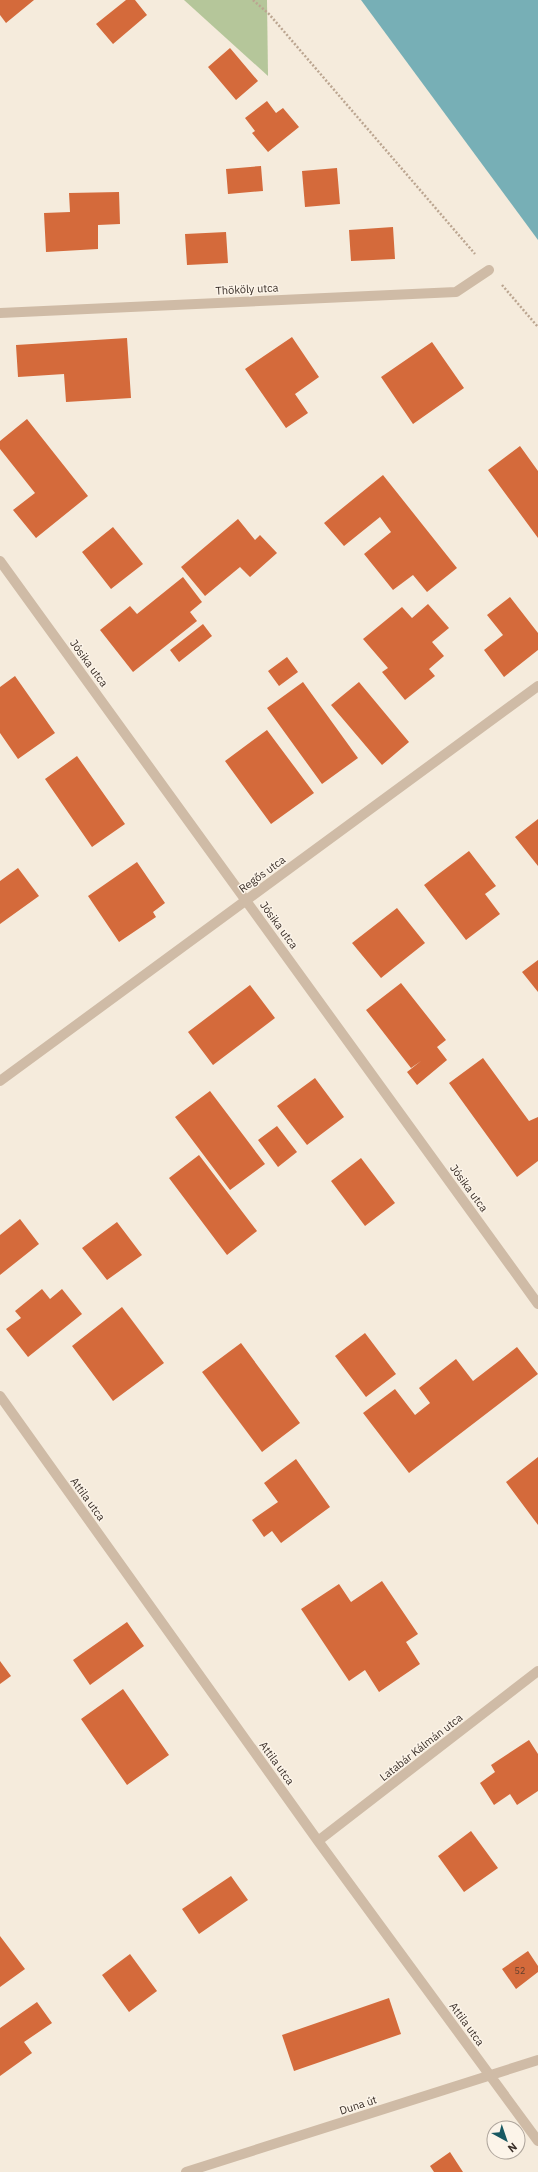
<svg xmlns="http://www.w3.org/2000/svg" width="538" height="2172" font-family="'IBM Plex Sans',sans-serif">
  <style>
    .green { fill: #b5c69a }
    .water { fill: #77afb6 }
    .building { fill: #d46a3b }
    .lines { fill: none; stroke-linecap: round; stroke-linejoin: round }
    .path { stroke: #bba590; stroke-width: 2.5; stroke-dasharray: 2 2; stroke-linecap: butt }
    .street { stroke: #cfbba6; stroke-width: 10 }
    .labels { text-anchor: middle; stroke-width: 3; stroke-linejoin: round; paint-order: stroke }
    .number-label { font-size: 9px; fill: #603e2d }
    .street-label { font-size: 11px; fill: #3a2f28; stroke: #fcf4e9 }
  </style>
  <rect width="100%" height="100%" fill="#f5ebdc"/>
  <!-- green -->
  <path class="green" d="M184 0H267L268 76Z"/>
  <!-- water -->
  <path class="water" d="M361 0H538V240Z"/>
  <!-- building -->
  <path class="building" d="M0 0H34L6 23 0 15Z
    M126 0H135L147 15 113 44 96 24Z
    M230 48 258 81 236 100 208 67Z
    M267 101 276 113 283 108 299 127 268 152 252 133 255 131 245 118Z
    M261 166 263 191 228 194 226 169Z
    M337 168 340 204 305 207 302 171Z
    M119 192 120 224 98 225V249L46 252 44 213 70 212 69 193Z
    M393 227 395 259 351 261 349 230Z
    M226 232 228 263 187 265 185 234Z
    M292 337 319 377 295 394 308 413 286 428 245 369Z
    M127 338 131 398 66 402 64 374 18 377 16 345Z
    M432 342 464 388 413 424 381 377Z
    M27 419 88 496 36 538 13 510 35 493 0 449V441Z
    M520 446 538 471V538L488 470Z
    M383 475 457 568 427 592 413 575 393 590 364 554 391 532 380 517 344 546 324 523Z
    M238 519 255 540 260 535 277 553 250 577 240 567 205 596 181 567Z
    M113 527 143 564 111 589 82 552Z
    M183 577 202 602 190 612 197 621 133 672 100 630 130 606 137 614Z
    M510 597 538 633V650L504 677 484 650 503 635 487 615Z
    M428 604 449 628 432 642 444 656 429 669 435 676 405 700 382 672 388 668 363 639 402 607 412 618Z
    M203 624 212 636 179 662 170 650Z
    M287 657 298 672 279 686 268 671Z
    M15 676 55 733 18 759 0 733V687Z
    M303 682 358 758 322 784 267 708Z
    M359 682 409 742 382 765 331 705Z
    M267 730 314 793 271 824 225 761Z
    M77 756 125 824 92 847 45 779Z
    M538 819V866L515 837Z
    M469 851 496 886 485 894 500 914 466 940 424 885Z
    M137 862 165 903 153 912 156 917 119 942 88 896Z
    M18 868 39 896 0 924V881Z
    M397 908 425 943 381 978 352 943Z
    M538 960V992L522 972Z
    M401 983 446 1040 437 1047 447 1060 417 1085 407 1072 421 1061 411 1068 366 1010Z
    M250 985 275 1018 213 1065 188 1032Z
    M483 1058 529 1121 538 1117V1161L517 1177 449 1083Z
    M315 1078 344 1117 307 1145 277 1106Z
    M210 1091 265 1164 230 1190 175 1117Z
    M277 1126 297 1152 278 1167 258 1140Z
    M199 1155 257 1231 227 1255 169 1178Z
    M361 1158 395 1203 365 1226 331 1181Z
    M20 1219 39 1244 0 1275V1235Z
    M117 1222 142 1255 107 1280 82 1248Z
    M42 1289 50 1299 62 1289 82 1314 28 1357 6 1329 21 1318 15 1311Z
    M122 1307 164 1363 113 1401 72 1346Z
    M365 1333 396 1374 366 1397 335 1356Z
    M241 1343 300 1423 262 1452 202 1372Z
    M517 1347 538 1374 409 1473 363 1413 395 1389 415 1415 430 1403 419 1388 456 1359 473 1381Z
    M538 1457V1525L506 1482Z
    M296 1459 330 1507 281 1543 272 1531 264 1537 252 1520 278 1502 264 1483Z
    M382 1581 418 1634 406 1642 420 1664 379 1692 365 1670 349 1681 301 1609 339 1584 351 1602Z
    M127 1622 144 1646 90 1685 73 1660Z
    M0 1661 11 1676 0 1684Z
    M123 1689 169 1755 127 1785 81 1719Z
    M529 1740 538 1754V1791L517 1805 510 1794 494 1805 480 1783 495 1772 491 1765Z
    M471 1831 498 1868 464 1892 438 1856Z
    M231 1876 248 1900 199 1934 182 1909Z
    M0 1936 25 1969 0 1987Z
    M528 1951 538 1966V1972L516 1989 502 1969Z
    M130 1954 157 1991 129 2012 102 1975Z
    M389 1998 401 2034 294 2071 282 2035Z
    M37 2002 52 2023 24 2042 32 2053 0 2076V2028Z
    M450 2152 463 2172H434L430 2166Z"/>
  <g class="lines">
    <!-- path -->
    <path class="path" d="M253 0 269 14 475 254
      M502 285 538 327"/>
    <!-- street -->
    <path class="street" d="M0 313 456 292 489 270
      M0 561 538 1304
      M0 1081 538 686
      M0 1396 318 1841 538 2141
      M318 1841 538 1671
      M186 2172 538 2060"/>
  </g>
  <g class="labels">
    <!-- number labels -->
    <g class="number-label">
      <text x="520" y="1974">52</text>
    </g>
    <!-- street labels -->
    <g class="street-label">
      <text transform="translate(247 289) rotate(-3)" y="4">Thököly utca</text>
      <text transform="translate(89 663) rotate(54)" y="4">Jósika utca</text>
      <text transform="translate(262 874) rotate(-36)" y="4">Regős utca</text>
      <text transform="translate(279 925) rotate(54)" y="4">Jósika utca</text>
      <text transform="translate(469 1188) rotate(54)" y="4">Jósika utca</text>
      <text transform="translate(88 1499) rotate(54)" y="4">Attila utca</text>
      <text transform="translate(421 1747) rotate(-38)" y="4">Latabár Kálmán utca</text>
      <text transform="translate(277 1763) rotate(54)" y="4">Attila utca</text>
      <text transform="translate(467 2024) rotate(54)" y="4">Attila utca</text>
      <text transform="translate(358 2105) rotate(-18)" y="4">Duna út</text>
    </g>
  </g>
  <!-- north arrow -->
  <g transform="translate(506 2140) rotate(140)"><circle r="19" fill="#fcf4e9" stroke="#aea59c"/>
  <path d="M0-3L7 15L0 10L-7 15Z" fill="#185861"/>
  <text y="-6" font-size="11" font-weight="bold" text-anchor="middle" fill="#3a2f28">N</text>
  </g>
</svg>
